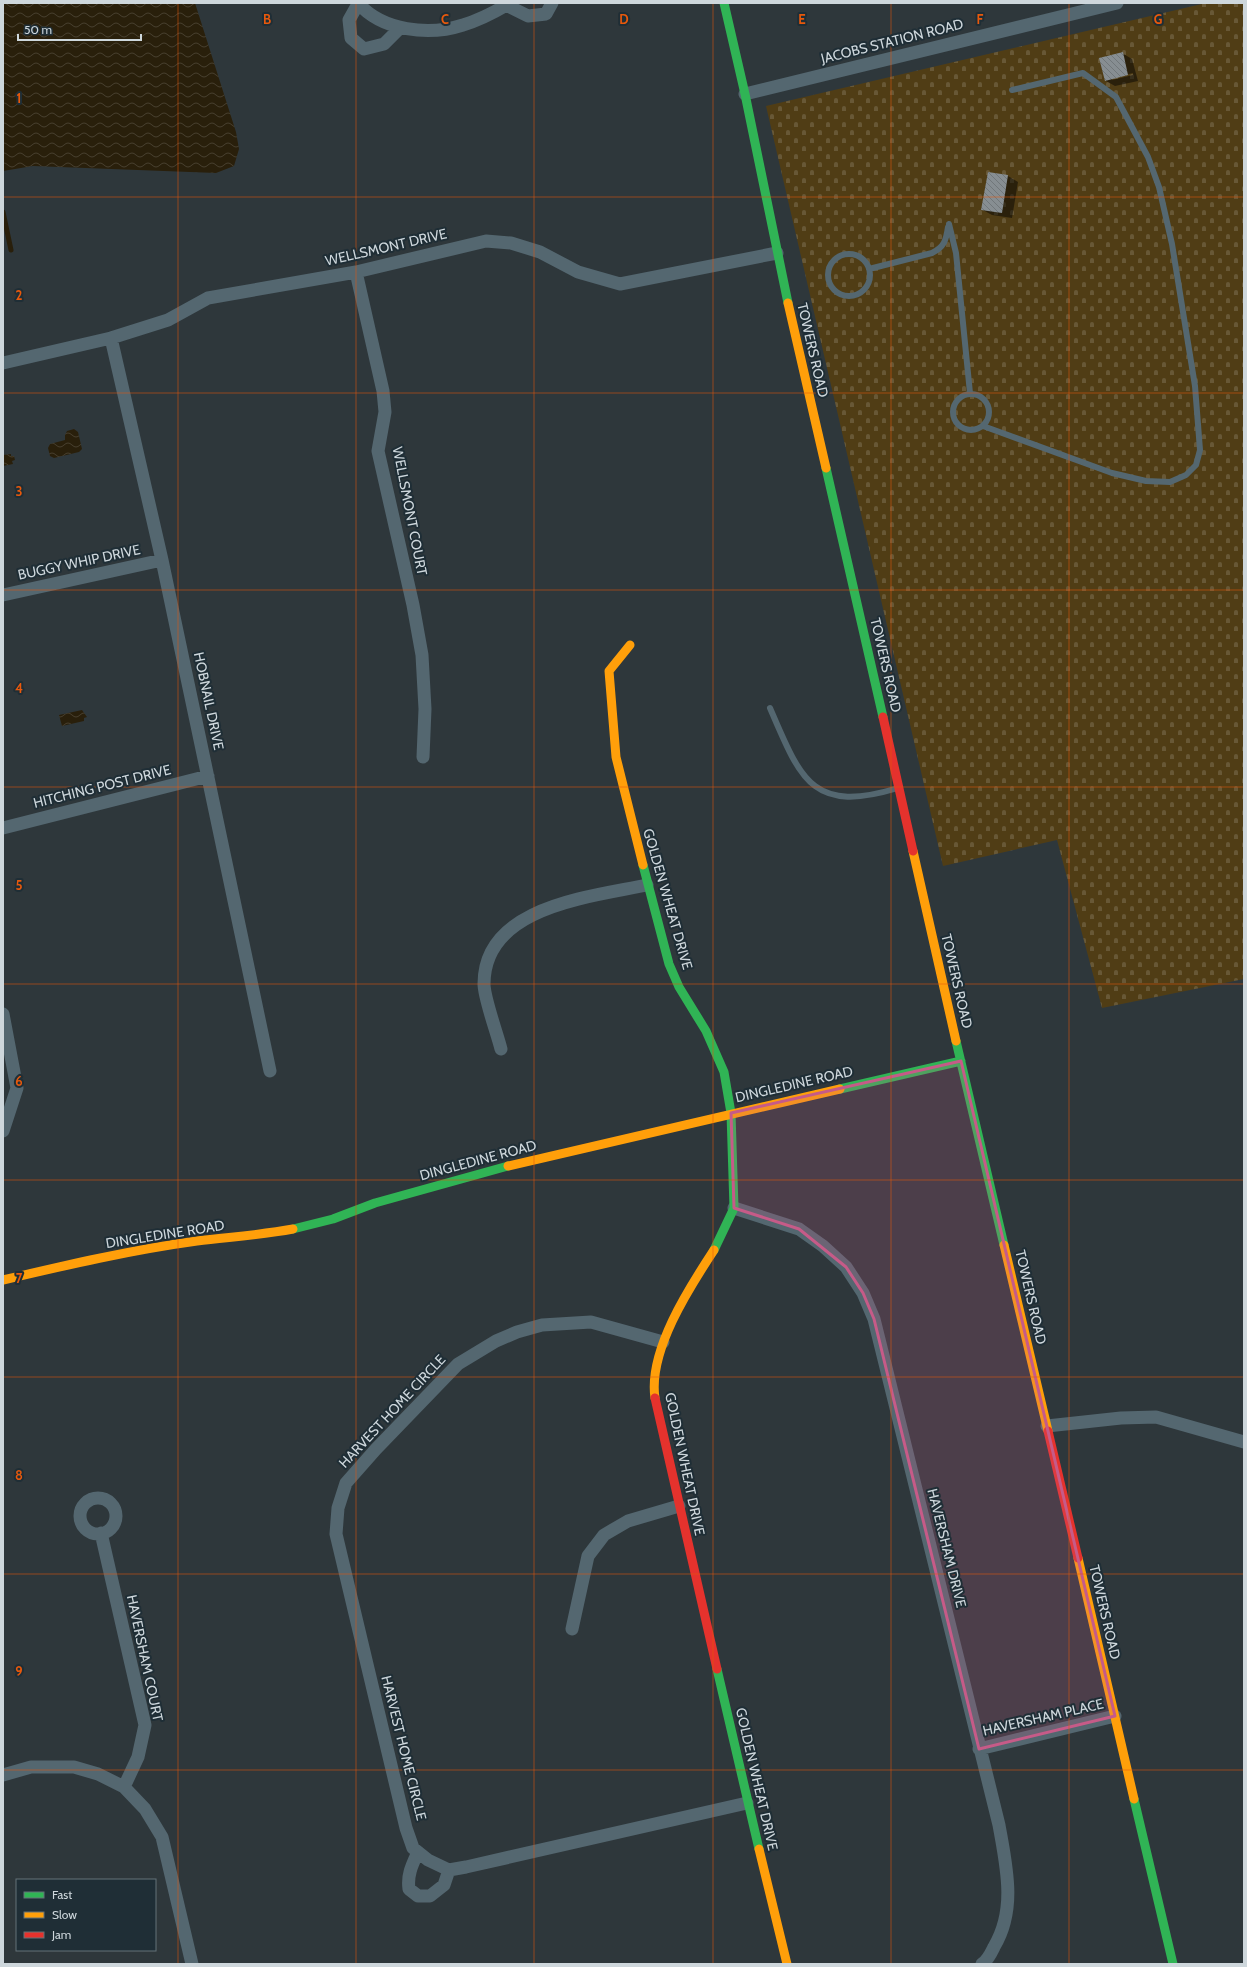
<svg xmlns="http://www.w3.org/2000/svg" width="1247" height="1967" font-family="Cabin,sans-serif">
  <style>
    .cemetery { fill: url(#cemetery-stones) }
    .water { fill: url(#water-waves) }
    .shadow { fill: #0007; fill-rule: evenodd }
    .lines { fill: none; stroke-linecap: round; stroke-linejoin: round }
    .stream { stroke: #291f0b; stroke-width: 5 }
    .building { fill: url(#building-back-hatch) }
    .lane { stroke: #546770; stroke-width: 6 }
    .street { stroke: #546770; stroke-width: 13 }
    .fast { stroke: #30b455; stroke-width: 9 }
    .slow { stroke: #ff9f0a; stroke-width: 9 }
    .jam { stroke: #e5322d; stroke-width: 9 }
    .marked { fill: #c65b88; fill-opacity: 0.2; stroke: #c65b88; stroke-width: 3; stroke-linejoin: round }
    .grid { fill: none; stroke: #e8590c; stroke-width: 1; stroke-opacity: 0.55 }
    .labels { text-anchor: middle; stroke-width: 4; stroke-linejoin: round; paint-order: stroke }
    .street-label { font-size: 14px; fill: #ced7dc; stroke: #1f2e36 }
    .grid-label { font-size: 13px; text-anchor: middle; font-weight: bold; fill: #e8590c; stroke: #1f2e36; stroke-width: 4; stroke-linejoin: round; paint-order: stroke }
  </style>
  <defs>
    <pattern id="cemetery-stones" width="16" height="16" patternUnits="userSpaceOnUse"><rect width="16" height="16" fill="#503d15"/><path d="M2 7V4a2 2 0 0 1 4 0v3zM10 15v-3a2 2 0 0 1 4 0v3z" fill="#685836"/></pattern>
    <pattern id="water-waves" width="16" height="10" patternUnits="userSpaceOnUse"><rect width="16" height="10" fill="#291f0b"/><path d="M0 5q4-4 8 0t8 0" fill="none" stroke="#473f2e"/></pattern>
    <pattern id="building-back-hatch" width="6" height="6" patternUnits="userSpaceOnUse"><rect width="6" height="6" fill="#878e92"/><path d="M-1 5l2 2M0 0l6 6M5-1l2 2" fill="none" stroke="#71777a"/></pattern>
  </defs>
  <rect width="100%" height="100%" fill="#2e373b"/>
  <!-- cemetery -->
  <path class="cemetery" d="M1206 3H1244V979L1102 1008 1057 840 943 866 766 106Z"/>
  <!-- water -->
  <path class="water" d="M3 3H195L236 132 239 149 234 166 216 173 33 166 3 171Z
    M74 429 78 432 82 449 79 452 54 458 50 456 48 448 50 444 65 440V435L67 431Z
    M11 454V456H14L15 460 12 461 13 464 3 466V455Z
    M82 710 87 717 84 718V721L62 726 59 715Z"/>
  <!-- shadow -->
  <path class="shadow" d="M1122 53 1132 59 1138 81 1115 86 1106 81ZM1133 73V75L1112 80V78Z
    M1008 176 1018 182 1012 218 992 215 983 210Z"/>
  <g class="lines">
    <!-- stream -->
    <path class="stream" d="M3 212 11 250"/>
  </g>
  <!-- building -->
  <path class="building" d="M1123 52 1128 75 1105 81 1099 58Z
    M988 172 1008 175 1002 213 981 210Z"/>
  <g class="lines">
    <!-- lane -->
    <path class="lane" d="M949 224 956 253 970 393
      M828 275a21 21 0 1 1 42 0a21 21 0 1 1-42 0Z
      M869 269 932 253C944 247 946 241 948 227
      M953 412a18 18 0 1 1 36 0a18 18 0 1 1-36 0Z
      M983 426 1112 473 1146 481 1170 482 1186 475 1196 465 1200 450 1195 386 1172 244 1159 187 1148 157 1116 97 1083 73 1012 90
      M770 708C801 780 812 814 898 788"/>
    <!-- street -->
    <path class="street" d="M358 3C382 31 429 36 463 25 480 20 495 12 510 3
      M358 4 349 20 351 38 364 49 384 44 400 28
      M506 5 528 16 546 14 552 3
      M745 94 1117 3
      M356 272 383 391 385 412 378 451 413 605 422 655 425 709 423 757
      M111 338 162 560 270 1071
      M3 363 111 338 168 320 208 298 356 272 486 241 511 243 540 252 578 272 620 284 777 253
      M3 595 162 560
      M3 828 208 776
      M3 1014 17 1088 3 1131
      M501 1049C497 1033 484 998 484 984 484 906 591 897 647 885
      M734 1208 799 1229 823 1246 846 1267 863 1293 874 1319 999 1825C1006 1865 1017 1909 994 1947 991 1953 988 1960 982 1964
      M663 1342 591 1322 542 1325 517 1332 496 1341 458 1364 376 1449 346 1483 338 1508 336 1534 406 1828 413 1848 428 1860 449 1870 466 1867 747 1803
      M1047 1426 1121 1418 1156 1417 1244 1442
      M80 1516a18 18 0 1 1 36 0a18 18 0 1 1-36 0Z
      M101 1533 145 1725 138 1757 124 1787
      M572 1629 588 1556 604 1535 628 1521 679 1506
      M979 1749 1115 1716
      M3 1775 31 1767H74L98 1774 124 1787 145 1809 162 1837 192 1964
      M418 1852C412 1865 407 1875 409 1889L418 1896H430L444 1885 449 1870"/>
    <!-- fast -->
    <path class="fast" d="M724 3 745 94 788 303
      M826 468 883 717
      M643 865 669 964 679 987 706 1031 724 1072 731 1113 734 1208 714 1250
      M956 1041 1004 1245
      M840 1089 961 1061
      M293 1229 333 1219 375 1203 508 1166
      M717 1669 759 1849
      M1134 1799 1173 1964"/>
    <!-- slow -->
    <path class="slow" d="M788 303 826 468
      M630 645 609 671 616 757 643 865
      M913 851 956 1041
      M508 1166 840 1089
      M1004 1245 1048 1431
      M3 1280C67 1265 131 1250 197 1241 229 1237 261 1235 293 1229
      M655 1398C648 1351 689 1288 714 1250
      M1078 1558 1134 1799
      M759 1849 787 1964"/>
    <!-- jam -->
    <path class="jam" d="M883 717 913 851
      M655 1398 717 1669
      M1048 1431 1078 1558"/>
  </g>
  <!-- marked area -->
  <path class="marked" d="M961 1061 1115 1716 979 1749 874 1319 863 1293 846 1267 799 1229 734 1208 731 1113Z"/>
  <!-- grid -->
  <path class="grid" d="M178 3V1964M356 3V1964M534 3V1964M713 3V1964M891 3V1964M1069 3V1964M3 197H1244M3 393H1244M3 590H1244M3 787H1244M3 984H1244M3 1180H1244M3 1377H1244M3 1574H1244M3 1770H1244"/>
  <g class="labels">
    <!-- street labels -->
    <g class="street-label">
      <text transform="translate(892 41) rotate(-14)" y="5">JACOBS STATION ROAD</text>
      <text transform="translate(386 247) rotate(-13)" y="5">WELLSMONT DRIVE</text>
      <text transform="translate(813 350) rotate(77)" y="5">TOWERS ROAD</text>
      <text transform="translate(410 511) rotate(79)" y="5">WELLSMONT COURT</text>
      <text transform="translate(79 562) rotate(-12)" y="5">BUGGY WHIP DRIVE</text>
      <text transform="translate(886 665) rotate(77)" y="5">TOWERS ROAD</text>
      <text transform="translate(209 701) rotate(78)" y="5">HOBNAIL DRIVE</text>
      <text transform="translate(102 786) rotate(-14)" y="5">HITCHING POST DRIVE</text>
      <text transform="translate(668 899) rotate(74)" y="5">GOLDEN WHEAT DRIVE</text>
      <text transform="translate(957 981) rotate(77)" y="5">TOWERS ROAD</text>
      <text transform="translate(794 1084) rotate(-13)" y="5">DINGLEDINE ROAD</text>
      <text transform="translate(478 1160) rotate(-15)" y="5">DINGLEDINE ROAD</text>
      <text transform="translate(165 1234) rotate(-9)" y="5">DINGLEDINE ROAD</text>
      <text transform="translate(1031 1297) rotate(77)" y="5">TOWERS ROAD</text>
      <text transform="translate(392 1411) rotate(-47)" y="5">HARVEST HOME CIRCLE</text>
      <text transform="translate(685 1464) rotate(78)" y="5">GOLDEN WHEAT DRIVE</text>
      <text transform="translate(947 1548) rotate(76)" y="5">HAVERSHAM DRIVE</text>
      <text transform="translate(1105 1612) rotate(77)" y="5">TOWERS ROAD</text>
      <text transform="translate(145 1658) rotate(78)" y="5">HAVERSHAM COURT</text>
      <text transform="translate(1043 1717) rotate(-13)" y="5">HAVERSHAM PLACE</text>
      <text transform="translate(404 1748) rotate(76)" y="5">HARVEST HOME CIRCLE</text>
      <text transform="translate(757 1779) rotate(77)" y="5">GOLDEN WHEAT DRIVE</text>
    </g>
  </g>
  <g class="grid-label">
    <text x="267" y="24">B</text>
    <text x="445" y="24">C</text>
    <text x="624" y="24">D</text>
    <text x="802" y="24">E</text>
    <text x="980" y="24">F</text>
    <text x="1158" y="24">G</text>
    <text x="19" y="103">1</text>
    <text x="19" y="300">2</text>
    <text x="19" y="496">3</text>
    <text x="19" y="693">4</text>
    <text x="19" y="890">5</text>
    <text x="19" y="1086">6</text>
    <text x="19" y="1283">7</text>
    <text x="19" y="1480">8</text>
    <text x="19" y="1676">9</text>
  </g>
  <!-- border -->
  <rect width="1247" height="1967" fill="none" stroke="#ced7dc" stroke-width="8"/>
  <!-- legend -->
  <rect x="16" y="1879" width="140" height="72" fill="#1f2e36" stroke="#657278"/>
  <rect x="24" y="1892" width="20" height="6" fill="#30b455" stroke="#657278"/>
  <text x="52" y="1899" font-size="12" fill="#ced7dc">Fast</text>
  <rect x="24" y="1912" width="20" height="6" fill="#ff9f0a" stroke="#657278"/>
  <text x="52" y="1919" font-size="12" fill="#ced7dc">Slow</text>
  <rect x="24" y="1932" width="20" height="6" fill="#e5322d" stroke="#657278"/>
  <text x="52" y="1939" font-size="12" fill="#ced7dc">Jam</text>
  <!-- scale -->
  <path d="M18 34v6h123v-6" fill="none" stroke="#ced7dc" stroke-width="2"/>
  <text x="24" y="34" font-size="12" fill="#ced7dc" stroke="#1f2e36" stroke-width="3" paint-order="stroke">50 m</text>
</svg>
